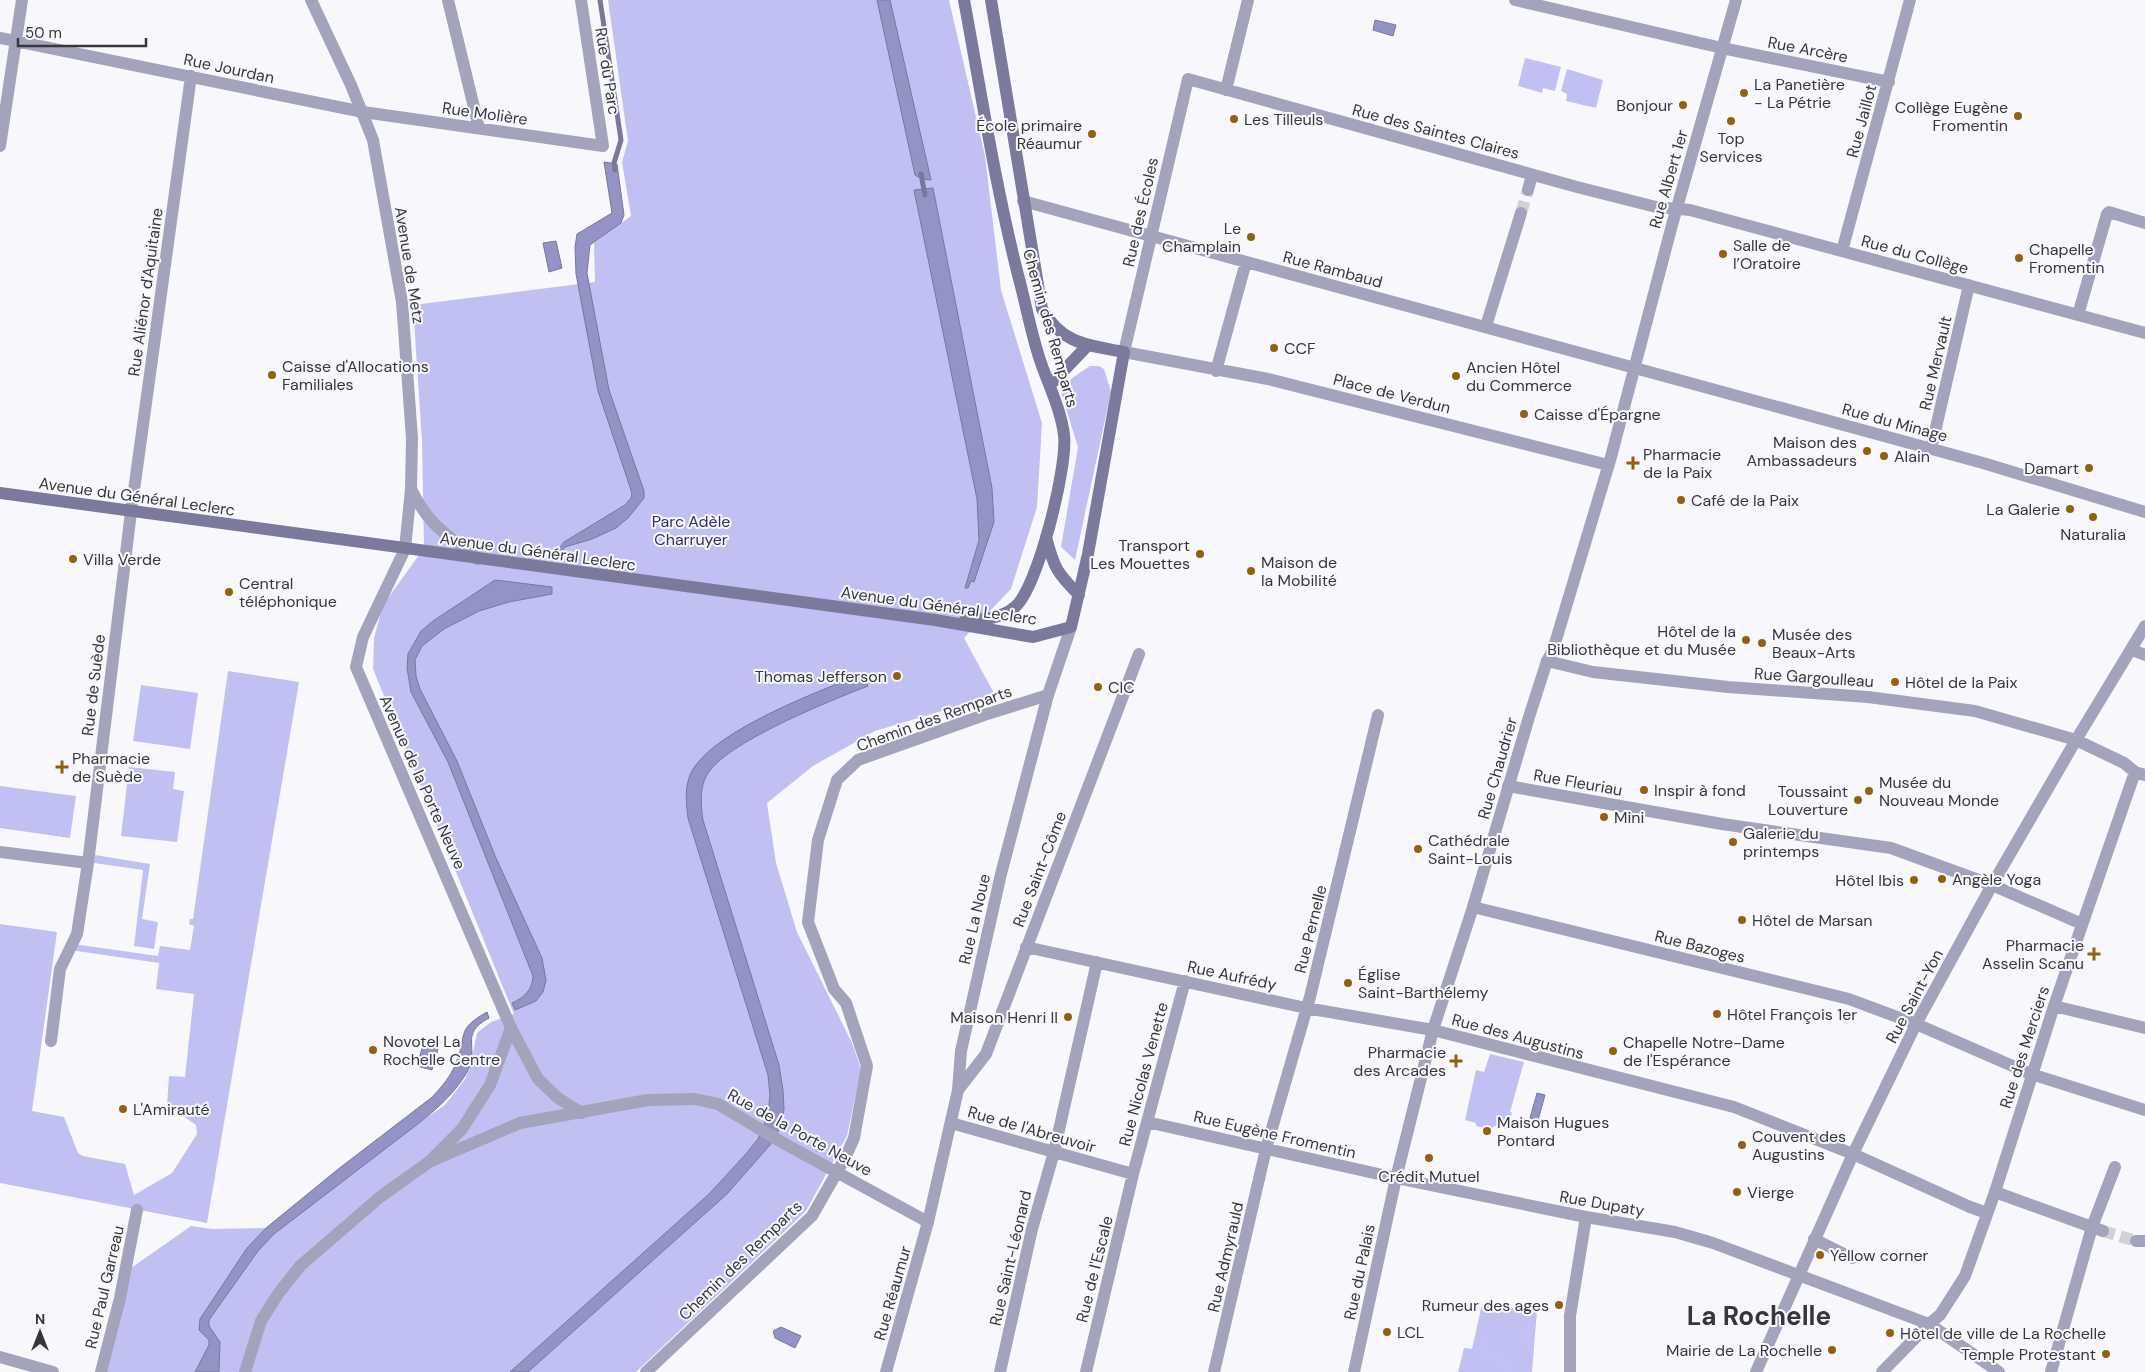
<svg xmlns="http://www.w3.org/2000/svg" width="2145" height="1372" font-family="'DM Sans',sans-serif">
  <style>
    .green { fill: #c1c0f2 }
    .forest { fill: #c1c1f6 }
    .water { fill: #9493c6; stroke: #78779d }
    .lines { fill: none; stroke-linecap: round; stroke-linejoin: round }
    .stream { stroke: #78779d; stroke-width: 5 }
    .pedestrian-tunnel { stroke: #d1d1d6; stroke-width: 12; stroke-dasharray: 12 6; stroke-linecap: butt }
    .pedestrian { stroke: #a3a3bb; stroke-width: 12 }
    .minor { stroke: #a3a3bb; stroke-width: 12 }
    .tertiary { stroke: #a3a3bb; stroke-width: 12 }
    .secondary { stroke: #7b7a9c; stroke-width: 12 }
    .poi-dot { fill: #90620d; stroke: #f8f8fc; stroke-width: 2 }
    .labels { text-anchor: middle; stroke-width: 4; stroke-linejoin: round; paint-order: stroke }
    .street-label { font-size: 16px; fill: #36363e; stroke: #f8f8fc }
    .poi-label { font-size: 16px; fill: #36363e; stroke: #f8f8fc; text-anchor: start }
    .park-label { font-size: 16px; fill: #342c6a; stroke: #f8f8fc }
    .town-label { font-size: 26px; font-weight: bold; fill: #36363e; stroke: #f8f8fc }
  </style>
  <rect width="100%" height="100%" fill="#f8f8fc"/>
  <!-- green -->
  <path class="green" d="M608 0H949L985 156 1001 290 1042 423 1037 507 1011 589 964 638 995 695 875 731 813 766 767 803 776 863 797 932 852 1043 861 1069 847 1136 806 1211 636 1372H106L131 1268 191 1226 212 1229 266 1228 445 1105 465 1079 470 1068 477 1033 491 1022 514 1014 373 669 374 638 383 605 424 548 422 441 413 305 595 282 594 243 631 216 622 162 628 141Z
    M1525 58 1561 67 1555 91 1543 88 1542 93 1518 86Z
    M1567 69 1603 80 1596 108 1566 101 1567 94 1561 91Z
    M1090 366H1099L1104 369 1111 392 1075 560 1061 547 1078 447 1061 392 1072 378Z
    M228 671 299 682 207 1223 0 1183V924L57 932 32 1111 64 1117 78 1153 83 1156 125 1164 134 1195 172 1173 197 1134 196 1125 167 1105 169 1076 185 1077 194 994 156 989 159 963 70 950 73 944 158 956 160 946 190 950 194 926 189 924 190 919H193Z
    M141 685 198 693 190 749 133 741Z
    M129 767 175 772 173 789 184 791 177 842 121 836Z
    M0 786 76 796 70 838 0 828Z
    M95 855 150 864 142 919 158 922 154 949 134 946 143 870 94 863Z
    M1490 1054 1524 1062 1510 1112 1512 1113 1508 1129 1494 1126 1492 1130 1476 1126V1123L1465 1120 1476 1070 1484 1072Z
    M1482 1304 1537 1311 1532 1372H1458L1464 1348 1472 1349Z"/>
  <!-- forest -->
  <path class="forest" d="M1528 1320 1533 1323 1531 1351H1524L1516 1341 1515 1328Z
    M1491 1328 1494 1332 1492 1346 1513 1356 1517 1365V1372H1501L1489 1365H1480L1473 1360 1472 1352 1483 1331Z"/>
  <!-- water -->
  <path class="water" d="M877 0H890L931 180 922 179 915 175Z
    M1375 20 1396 25 1393 36 1373 30Z
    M604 162 617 164 624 215 621 223 590 245 587 273 609 390 644 491V498L628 518 616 528 592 539 565 547 562 551 558 550 564 542 625 505 631 498 632 493 598 391 576 274 575 247 577 234 612 213Z
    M933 188 992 488 994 522 974 582 971 581 968 588H965L979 540 977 499 914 190Z
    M556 241 562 268 549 272 543 243Z
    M495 580 552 587V594L509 602 479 611 444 629 422 646 415 660 416 676 420 689 457 761 496 858 542 958 546 980 543 992 536 1001 515 1010 512 1003C525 997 532 990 533 976L448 762 411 692 407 668 408 654 421 631 433 621Z
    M862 674 868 686C832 700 724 743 707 775 699 788 701 806 703 820L779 1065 783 1090 784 1109 781 1126 770 1145 727 1194 528 1372H510L709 1194 745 1155 758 1139 768 1114 770 1095 768 1075 688 818C686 802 684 784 693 769 718 729 817 692 862 674Z
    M487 1012 489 1018C457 1035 482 1049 466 1074 455 1092 439 1107 423 1120L274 1234 258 1251 209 1320V1326L220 1342 219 1372H195L209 1345V1340L199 1330 200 1319 247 1248 266 1228 337 1170 431 1098C441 1088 451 1076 456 1063 468 1034 455 1030 487 1012Z
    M425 1038 440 1042 432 1070 417 1066Z
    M1537 1093 1545 1095 1538 1120 1530 1118Z
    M781 1327 801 1336 795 1348 775 1338 773 1331Z"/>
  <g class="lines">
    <!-- stream -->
    <path class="stream" d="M600 0 621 140 614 163 615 170
      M921 174 925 195"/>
    <!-- pedestrian-tunnel -->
    <path class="pedestrian-tunnel" d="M1521 213 1528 190
      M2103 1231 2136 1241"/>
    <!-- pedestrian -->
    <path class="pedestrian" d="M1528 190 1532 175
      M1486 326 1521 213
      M1124 352 1151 237
      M2132 650 2145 655
      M1992 885 2082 924
      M1916 1024 2031 1074
      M1853 1154 1970 1207 1987 1213
      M1995 1192 2103 1231
      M1814 1239 1852 1258
      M2136 1241H2145
      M1570 1372V1316L1586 1217
      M1756 1372 1853 1154 1916 1024 1992 885 2076 740
      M1882 1372 1929 1324
      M2051 1372 2092 1227 2115 1167"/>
    <!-- minor -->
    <path class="minor" d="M448 0 479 128
      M1515 0 1722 48 1889 82
      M0 38 363 112 603 146 581 0
      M1226 90 1248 0
      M0 146 22 0
      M1023 201 1983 463 2145 512
      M1151 237 1188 79 1577 187 1656 207 1690 210 2145 333
      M1842 251 1910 0
      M2078 315 2107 214 2109 212 2145 223
      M1124 352 1268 379 1608 465
      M1216 371 1246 262
      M1931 449 1969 285
      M1547 661 1593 672 1728 687 1868 697 1975 711 2076 740 2124 763 2135 772 2145 775
      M2076 740 2145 626
      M1508 786 1722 824 1891 848 1992 885
      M0 852 88 863
      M1473 907 1849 999 1916 1024
      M1026 947 1306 1008 1433 1030 1734 1107 1853 1154
      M2054 1006 2145 1028
      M511 1028 538 1079 558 1098 582 1113
      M51 1041 60 969 77 934 88 863 131 512 191 76
      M2031 1074 2145 1110
      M958 1090 986 1054 1139 654
      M1147 1122 1396 1178 1586 1217 1675 1232 1713 1243 1929 1324 1999 1372
      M951 1123 1133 1174
      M429 1162 520 1123 648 1100 695 1099 718 1104 785 1144 928 1222
      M1929 1324 1940 1315 1965 1276 1995 1192 2054 1006 2135 772
      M0 1357 53 1372
      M101 1372 120 1298 137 1210
      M646 1372 812 1216 845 1158 854 1138 867 1066 846 1003 834 989 808 922 818 840 837 780 858 760 984 715 1048 695
      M1000 1372 1032 1229 1054 1152 1097 962
      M1086 1372 1133 1174 1185 981
      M1214 1372 1266 1149 1310 997 1378 715"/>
    <!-- tertiary -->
    <path class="tertiary" d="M411 489C428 525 447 535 478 559
      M245 1372 261 1321 278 1294 300 1266 380 1197 429 1162 462 1129 490 1085 511 1028 356 667 363 637 405 549 411 489 412 438 402 302 373 140 351 85 311 0
      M886 1372 928 1222 958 1090 961 1051 1001 874 1048 695 1071 627
      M1354 1372 1396 1178 1433 1030 1473 907 1529 717 1547 661 1553 650 1611 457 1672 225 1736 0"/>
    <!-- secondary -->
    <path class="secondary" d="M964 0C981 92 995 184 1018 275 1026 304 1031 334 1041 363 1049 386 1061 410 1064 435 1068 465 1038 588 1015 607 1001 619 982 620 965 620
      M1050 385 1088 345
      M0 493 935 620 1033 637 1071 627 1088 554 1124 352C1087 345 1062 344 1042 309L991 0
      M1046 537C1054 568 1057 573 1079 595"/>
  </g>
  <!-- markers -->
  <g class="poi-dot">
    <circle cx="1744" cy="93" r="5"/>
    <circle cx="1683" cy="105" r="5"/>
    <circle cx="2018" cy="116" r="5"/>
    <circle cx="1234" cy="119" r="5"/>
    <circle cx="1731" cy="121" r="5"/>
    <circle cx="1092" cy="134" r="5"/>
    <circle cx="1251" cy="237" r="5"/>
    <circle cx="1723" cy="254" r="5"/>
    <circle cx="2019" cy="258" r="5"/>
    <circle cx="1274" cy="348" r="5"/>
    <circle cx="272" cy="375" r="5"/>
    <circle cx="1456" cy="376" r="5"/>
    <circle cx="1524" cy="414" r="5"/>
    <circle cx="1867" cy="451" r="5"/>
    <circle cx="1884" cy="456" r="5"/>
    <path d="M1630.5 455.5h5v5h5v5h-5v5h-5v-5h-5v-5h5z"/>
    <circle cx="2089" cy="468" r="5"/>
    <circle cx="1681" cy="500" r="5"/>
    <circle cx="2070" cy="509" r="5"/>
    <circle cx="2093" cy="517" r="5"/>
    <circle cx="1200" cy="554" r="5"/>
    <circle cx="73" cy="559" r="5"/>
    <circle cx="1251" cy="571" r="5"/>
    <circle cx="229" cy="592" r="5"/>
    <circle cx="1746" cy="640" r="5"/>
    <circle cx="1762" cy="643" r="5"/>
    <circle cx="897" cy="676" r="5"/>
    <circle cx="1895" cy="682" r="5"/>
    <circle cx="1098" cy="687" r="5"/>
    <path d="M59.5 759.5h5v5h5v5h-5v5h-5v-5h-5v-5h5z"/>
    <circle cx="1644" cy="790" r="5"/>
    <circle cx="1869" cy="791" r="5"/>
    <circle cx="1858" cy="800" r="5"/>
    <circle cx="1604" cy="817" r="5"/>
    <circle cx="1733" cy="842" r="5"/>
    <circle cx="1418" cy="849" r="5"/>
    <circle cx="1942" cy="879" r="5"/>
    <circle cx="1914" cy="880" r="5"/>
    <circle cx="1742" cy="920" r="5"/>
    <path d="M2091.5 946.5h5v5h5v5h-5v5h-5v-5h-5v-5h5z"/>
    <circle cx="1348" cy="983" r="5"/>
    <circle cx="1717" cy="1014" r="5"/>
    <circle cx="1068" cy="1017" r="5"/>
    <circle cx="373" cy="1050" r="5"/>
    <circle cx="1613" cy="1051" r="5"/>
    <path d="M1453.5 1053.5h5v5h5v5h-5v5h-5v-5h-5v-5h5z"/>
    <circle cx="123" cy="1109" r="5"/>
    <circle cx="1487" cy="1131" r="5"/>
    <circle cx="1742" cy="1145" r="5"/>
    <circle cx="1429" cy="1158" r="5"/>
    <circle cx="1737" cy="1192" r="5"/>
    <circle cx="1820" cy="1255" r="5"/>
    <circle cx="1559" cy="1305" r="5"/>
    <circle cx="1387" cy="1332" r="5"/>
    <circle cx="1890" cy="1333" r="5"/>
    <circle cx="1832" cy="1350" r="5"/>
    <circle cx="2106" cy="1354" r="5"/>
  </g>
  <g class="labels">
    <!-- street labels -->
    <g class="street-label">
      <text transform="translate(1808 49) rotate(11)" y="6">Rue Arcère</text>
      <text transform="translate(229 68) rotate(12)" y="6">Rue Jourdan</text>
      <text transform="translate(608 71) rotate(81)" y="6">Rue du Parc</text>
      <text transform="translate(485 113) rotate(8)" y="6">Rue Molière</text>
      <text transform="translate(1861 121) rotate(-75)" y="6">Rue Jaillot</text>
      <text transform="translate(1436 131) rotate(15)" y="6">Rue des Saintes Claires</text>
      <text transform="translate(1668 179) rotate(-74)" y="6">Rue Albert 1er</text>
      <text transform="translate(1140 212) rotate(-77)" y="6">Rue des Écoles</text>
      <text transform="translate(1915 254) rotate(15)" y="6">Rue du Collège</text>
      <text transform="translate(410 265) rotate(81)" y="6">Avenue de Metz</text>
      <text transform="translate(1333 269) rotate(15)" y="6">Rue Rambaud</text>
      <text transform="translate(145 292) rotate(-82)" y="6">Rue Aliénor d'Aquitaine</text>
      <text transform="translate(1051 328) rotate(74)" y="6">Chemin des Remparts</text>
      <text transform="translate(1935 363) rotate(-77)" y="6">Rue Mervault</text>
      <text transform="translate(1392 393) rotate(14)" y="6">Place de Verdun</text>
      <text transform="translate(1895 422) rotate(15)" y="6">Rue du Minage</text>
      <text transform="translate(137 496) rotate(8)" y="6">Avenue du Général Leclerc</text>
      <text transform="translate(538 551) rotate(8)" y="6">Avenue du Général Leclerc</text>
      <text transform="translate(939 605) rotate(8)" y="6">Avenue du Général Leclerc</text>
      <text transform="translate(1814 677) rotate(4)" y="6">Rue Gargoulleau</text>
      <text transform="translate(93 685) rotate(-83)" y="6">Rue de Suède</text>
      <text transform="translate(934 718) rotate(-20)" y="6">Chemin des Remparts</text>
      <text transform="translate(1497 768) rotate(-74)" y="6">Rue Chaudrier</text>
      <text transform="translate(423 782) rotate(66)" y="6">Avenue de la Porte Neuve</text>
      <text transform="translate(1578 782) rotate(10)" y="6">Rue Fleuriau</text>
      <text transform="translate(1039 869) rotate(-69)" y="6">Rue Saint-Côme</text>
      <text transform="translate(974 919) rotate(-77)" y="6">Rue La Noue</text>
      <text transform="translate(1310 929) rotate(-76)" y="6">Rue Pernelle</text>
      <text transform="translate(1700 946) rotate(14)" y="6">Rue Bazoges</text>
      <text transform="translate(1232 975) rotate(12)" y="6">Rue Aufrédy</text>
      <text transform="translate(1914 996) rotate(-62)" y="6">Rue Saint-Yon</text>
      <text transform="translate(1518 1036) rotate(15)" y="6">Rue des Augustins</text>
      <text transform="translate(2024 1047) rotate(-72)" y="6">Rue des Merciers</text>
      <text transform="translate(1143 1074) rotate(-75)" y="6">Rue Nicolas Venette</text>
      <text transform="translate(1032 1129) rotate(16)" y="6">Rue de l'Abreuvoir</text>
      <text transform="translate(800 1132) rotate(29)" y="6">Rue de la Porte Neuve</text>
      <text transform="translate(1275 1134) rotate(13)" y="6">Rue Eugène Fromentin</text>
      <text transform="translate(1602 1203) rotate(10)" y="6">Rue Dupaty</text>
      <text transform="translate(1225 1257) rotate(-77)" y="6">Rue Admyrauld</text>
      <text transform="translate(1010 1258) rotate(-77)" y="6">Rue Saint-Léonard</text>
      <text transform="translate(740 1260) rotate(-44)" y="6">Chemin des Remparts</text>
      <text transform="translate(1094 1269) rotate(-76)" y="6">Rue de l'Escale</text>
      <text transform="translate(1359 1272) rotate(-78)" y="6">Rue du Palais</text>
      <text transform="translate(104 1287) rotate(-77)" y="6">Rue Paul Garreau</text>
      <text transform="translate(892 1293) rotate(-74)" y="6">Rue Réaumur</text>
    </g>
    <!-- poi labels -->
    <g class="poi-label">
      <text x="1754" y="90">La Panetière<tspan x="1754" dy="18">- La Pétrie</tspan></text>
      <text x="1673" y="111" text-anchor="end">Bonjour</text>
      <text x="2008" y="113" text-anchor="end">Collège Eugène<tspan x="2008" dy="18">Fromentin</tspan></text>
      <text x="1244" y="125">Les Tilleuls</text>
      <text x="1082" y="131" text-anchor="end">École primaire<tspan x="1082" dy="18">Réaumur</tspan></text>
      <text x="1731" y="144" text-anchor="middle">Top<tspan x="1731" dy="18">Services</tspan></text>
      <text x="1241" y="234" text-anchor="end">Le<tspan x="1241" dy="18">Champlain</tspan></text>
      <text x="1733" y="251">Salle de<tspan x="1733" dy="18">l’Oratoire</tspan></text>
      <text x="2029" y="255">Chapelle<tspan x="2029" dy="18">Fromentin</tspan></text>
      <text x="1284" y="354">CCF</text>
      <text x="282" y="372">Caisse d'Allocations<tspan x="282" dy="18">Familiales</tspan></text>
      <text x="1466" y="373">Ancien Hôtel<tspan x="1466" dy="18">du Commerce</tspan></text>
      <text x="1534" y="420">Caisse d'Épargne</text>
      <text x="1857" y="448" text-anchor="end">Maison des<tspan x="1857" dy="18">Ambassadeurs</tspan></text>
      <text x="1643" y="460">Pharmacie<tspan x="1643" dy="18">de la Paix</tspan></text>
      <text x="1894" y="462">Alain</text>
      <text x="2079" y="474" text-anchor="end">Damart</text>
      <text x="1691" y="506">Café de la Paix</text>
      <text x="2060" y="515" text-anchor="end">La Galerie</text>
      <text x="2093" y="540" text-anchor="middle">Naturalia</text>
      <text x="1190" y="551" text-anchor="end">Transport<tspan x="1190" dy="18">Les Mouettes</tspan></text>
      <text x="83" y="565">Villa Verde</text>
      <text x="1261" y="568">Maison de<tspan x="1261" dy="18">la Mobilité</tspan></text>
      <text x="239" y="589">Central<tspan x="239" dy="18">téléphonique</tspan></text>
      <text x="1736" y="637" text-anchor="end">Hôtel de la<tspan x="1736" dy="18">Bibliothèque et du Musée</tspan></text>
      <text x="1772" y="640">Musée des<tspan x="1772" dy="18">Beaux-Arts</tspan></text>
      <text x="887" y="682" text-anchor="end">Thomas Jefferson</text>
      <text x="1905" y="688">Hôtel de la Paix</text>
      <text x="1108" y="693">CIC</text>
      <text x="72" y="764">Pharmacie<tspan x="72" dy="18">de Suède</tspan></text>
      <text x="1879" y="788">Musée du<tspan x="1879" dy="18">Nouveau Monde</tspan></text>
      <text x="1654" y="796">Inspir à fond</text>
      <text x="1848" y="797" text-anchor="end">Toussaint<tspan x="1848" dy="18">Louverture</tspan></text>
      <text x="1614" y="823">Mini</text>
      <text x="1743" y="839">Galerie du<tspan x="1743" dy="18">printemps</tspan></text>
      <text x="1428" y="846">Cathédrale<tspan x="1428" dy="18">Saint-Louis</tspan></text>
      <text x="1952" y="885">Angèle Yoga</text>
      <text x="1904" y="886" text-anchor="end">Hôtel Ibis</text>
      <text x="1752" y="926">Hôtel de Marsan</text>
      <text x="2084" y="951" text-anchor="end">Pharmacie<tspan x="2084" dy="18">Asselin Scanu</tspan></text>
      <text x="1358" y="980">Église<tspan x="1358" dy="18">Saint-Barthélemy</tspan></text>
      <text x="1727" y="1020">Hôtel François 1er</text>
      <text x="1058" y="1023" text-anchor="end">Maison Henri II</text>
      <text x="383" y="1047">Novotel La<tspan x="383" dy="18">Rochelle Centre</tspan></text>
      <text x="1623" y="1048">Chapelle Notre-Dame<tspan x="1623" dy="18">de l'Espérance</tspan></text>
      <text x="1446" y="1058" text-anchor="end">Pharmacie<tspan x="1446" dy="18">des Arcades</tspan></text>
      <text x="133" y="1115">L'Amirauté</text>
      <text x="1497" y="1128">Maison Hugues<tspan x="1497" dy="18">Pontard</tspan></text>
      <text x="1752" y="1142">Couvent des<tspan x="1752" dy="18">Augustins</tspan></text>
      <text x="1429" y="1182" text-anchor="middle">Crédit Mutuel</text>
      <text x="1747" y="1198">Vierge</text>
      <text x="1830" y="1261">Yellow corner</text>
      <text x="1549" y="1311" text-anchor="end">Rumeur des ages</text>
      <text x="1397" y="1338">LCL</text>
      <text x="1900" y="1339">Hôtel de ville de La Rochelle</text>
      <text x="1822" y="1356" text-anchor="end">Mairie de La Rochelle</text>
      <text x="2096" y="1360" text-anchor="end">Temple Protestant</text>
    </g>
    <!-- park labels -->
    <g class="park-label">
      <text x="691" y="527">Parc Adèle<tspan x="691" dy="18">Charruyer</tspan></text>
    </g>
    <!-- town labels -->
    <g class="town-label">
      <text x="1759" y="1325">La Rochelle</text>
    </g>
  </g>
  <!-- north arrow -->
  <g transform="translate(40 1332)" stroke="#f8f8fc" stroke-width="4" paint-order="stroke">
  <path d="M0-4L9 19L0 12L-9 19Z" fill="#36363e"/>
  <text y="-8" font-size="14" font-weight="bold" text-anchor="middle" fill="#36363e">N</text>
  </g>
  <!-- scale -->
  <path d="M18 38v8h128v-8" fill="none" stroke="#36363e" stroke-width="2.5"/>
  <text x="25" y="38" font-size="15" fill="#36363e" stroke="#f8f8fc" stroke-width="4" paint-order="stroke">50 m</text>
</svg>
